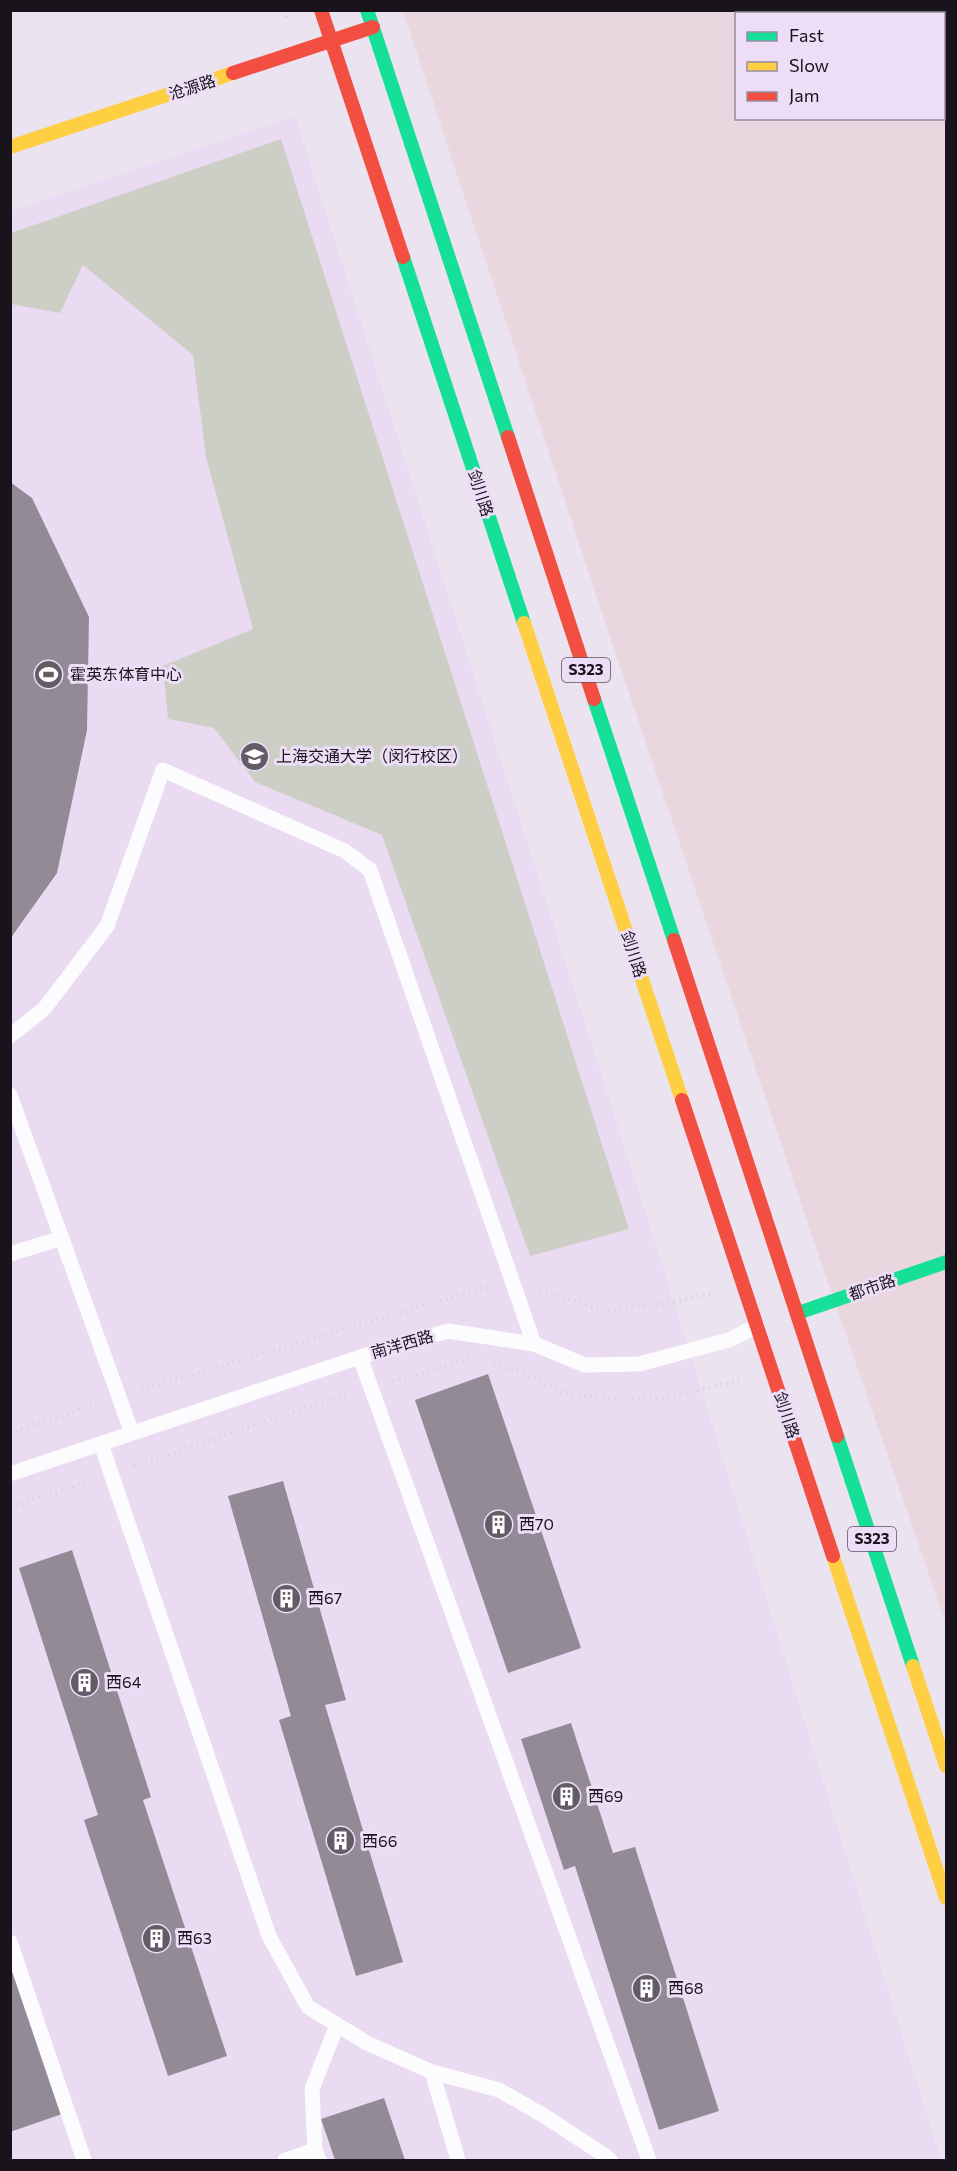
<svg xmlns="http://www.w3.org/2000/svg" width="957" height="2171" font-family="Commissioner,'Noto Sans SC',sans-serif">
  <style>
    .industrial { fill: #e9d6df; fill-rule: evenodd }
    .built { fill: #eadbf2 }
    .green { fill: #cdcfc7 }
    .building { fill: #928a96 }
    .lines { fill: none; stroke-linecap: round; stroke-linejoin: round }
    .path { stroke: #d9d6db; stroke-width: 4; stroke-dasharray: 1.5 4.5; stroke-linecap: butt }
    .lane { stroke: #fcfbfd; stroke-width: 15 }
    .fast { stroke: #16e098; stroke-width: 14 }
    .slow { stroke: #ffcf43; stroke-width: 14 }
    .jam { stroke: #f24e42; stroke-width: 14 }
    .labels { text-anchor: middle; stroke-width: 6; stroke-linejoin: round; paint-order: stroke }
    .shield { fill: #edddf6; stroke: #59505d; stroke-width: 1.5 }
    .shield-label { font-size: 15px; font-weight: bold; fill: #19141c }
    .street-label { font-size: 16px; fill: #19141c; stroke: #edddf6 }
    .poi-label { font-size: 16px; fill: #19141c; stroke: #edddf6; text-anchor: start }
  </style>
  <rect width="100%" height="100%" fill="#ece3f0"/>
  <!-- industrial -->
  <path class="industrial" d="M403 11H946V1624L826 1277 606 625ZM736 14H944V118H736Z"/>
  <!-- built -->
  <path class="built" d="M295 116 674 1302 941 2160H11L10 211Z"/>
  <!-- green -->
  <path class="green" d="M281 139 629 1229 530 1256 382 835 255 782 214 728 168 719 163 666 253 629 206 457 193 355 83 265 60 313 11 304V233Z"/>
  <!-- building -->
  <path class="building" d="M10 482 32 498 89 617 87 730 57 873 10 939Z
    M488 1374 581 1648 508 1673 415 1400Z
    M283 1481 346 1700 325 1705 403 1962 356 1976 279 1720 291 1716 228 1496Z
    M72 1550 151 1797 143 1800 227 2056 168 2076 84 1820 98 1815 19 1568Z
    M571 1723 613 1853 635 1847 719 2111 659 2130 575 1866 564 1870 521 1739Z
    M10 1964 62 2114 10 2132Z
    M384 2098 405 2160H335L321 2119Z"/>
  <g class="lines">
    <!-- path -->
    <path class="path" d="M284 10 287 21
      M540 1289 602 1311 674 1302 713 1293
      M494 1365 521 1372 566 1393 623 1400 676 1396 739 1380
      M393 1381 470 1359
      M141 1390 490 1286
      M10 1433 97 1404
      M134 1466 348 1394
      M10 1507 89 1481"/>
    <!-- lane -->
    <path class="lane" d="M10 1036 44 1009 107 926 163 770 345 851 370 870 534 1344
      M10 1095 132 1433
      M10 1254 62 1238
      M360 1357 649 2160
      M101 1444 269 1936 308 2007 367 2043 432 2072 499 2090 546 2117 604 2155 610 2160
      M10 1474 360 1357 448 1331 534 1344 585 1365 639 1364 729 1340 757 1326
      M10 1942 84 2160
      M432 2072 458 2160
      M285 2160 315 2150
      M319 2160 315 2150 312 2089 337 2025"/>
    <!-- fast -->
    <path class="fast" d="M367 10 508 437
      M403 257 524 623
      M594 699 674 940
      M798 1313 946 1262
      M837 1436 913 1666"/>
    <!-- slow -->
    <path class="slow" d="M10 147 233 73
      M524 623 682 1100
      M833 1556 946 1898
      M913 1666 946 1766"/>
    <!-- jam -->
    <path class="jam" d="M321 10 403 257
      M233 73 373 27
      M508 437 594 699
      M674 940 837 1436
      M682 1100 833 1556"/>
  </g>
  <!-- icons -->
  <defs>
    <symbol id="stadium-disc" viewBox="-11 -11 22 22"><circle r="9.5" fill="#635c66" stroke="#edddf6"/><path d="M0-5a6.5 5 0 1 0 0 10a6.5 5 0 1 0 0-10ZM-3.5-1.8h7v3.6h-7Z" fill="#fff"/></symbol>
    <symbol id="university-disc" viewBox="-11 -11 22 22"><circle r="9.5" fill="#635c66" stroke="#edddf6"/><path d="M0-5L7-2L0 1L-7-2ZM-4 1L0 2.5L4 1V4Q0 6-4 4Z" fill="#fff"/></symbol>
    <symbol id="building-disc" viewBox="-11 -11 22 22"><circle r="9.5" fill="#635c66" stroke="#edddf6"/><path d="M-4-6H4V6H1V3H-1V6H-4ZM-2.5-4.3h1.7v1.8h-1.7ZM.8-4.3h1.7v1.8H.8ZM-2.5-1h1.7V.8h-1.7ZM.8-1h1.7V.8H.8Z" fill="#fff"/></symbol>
  </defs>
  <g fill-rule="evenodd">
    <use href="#stadium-disc" x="32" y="658" width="33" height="33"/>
    <use href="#university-disc" x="238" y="740" width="33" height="33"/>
    <use href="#building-disc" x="482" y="1508" width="33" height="33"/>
    <use href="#building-disc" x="270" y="1582" width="33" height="33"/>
    <use href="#building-disc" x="68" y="1666" width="33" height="33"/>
    <use href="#building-disc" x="550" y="1780" width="33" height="33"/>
    <use href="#building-disc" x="324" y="1824" width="33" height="33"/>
    <use href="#building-disc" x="140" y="1922" width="33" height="33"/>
    <use href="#building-disc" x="630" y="1972" width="33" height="33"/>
  </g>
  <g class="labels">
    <!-- shield labels -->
    <g class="shield">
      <rect x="562" y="658" width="48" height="24" rx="4.5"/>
      <rect x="848" y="1527" width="48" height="24" rx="4.5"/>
    </g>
    <g class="shield-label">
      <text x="586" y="675">S323</text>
      <text x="872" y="1544">S323</text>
    </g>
    <!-- street labels -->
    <g class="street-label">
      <text transform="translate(192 87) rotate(-18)" y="6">沧源路</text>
      <text transform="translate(481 493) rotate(72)" y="6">剑川路</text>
      <text transform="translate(634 954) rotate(72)" y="6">剑川路</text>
      <text transform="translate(872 1287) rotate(-19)" y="6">都市路</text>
      <text transform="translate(402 1344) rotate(-16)" y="6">南洋西路</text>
      <text transform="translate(787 1415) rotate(72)" y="6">剑川路</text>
    </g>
    <!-- poi labels -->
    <g class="poi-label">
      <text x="70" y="680">霍英东体育中心</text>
      <text x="276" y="762">上海交通大学（闵行校区）</text>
      <text x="519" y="1530">西70</text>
      <text x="308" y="1604">西67</text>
      <text x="106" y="1688">西64</text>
      <text x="588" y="1802">西69</text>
      <text x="362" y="1847">西66</text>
      <text x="177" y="1944">西63</text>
      <text x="668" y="1994">西68</text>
    </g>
  </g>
  <!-- border -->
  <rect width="957" height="2171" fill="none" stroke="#19141c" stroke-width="24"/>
  <!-- legend -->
  <rect x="735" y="12" width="210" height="108" fill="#edddf6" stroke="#988d9f" stroke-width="1.5"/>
  <rect x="747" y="32" width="30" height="9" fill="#16e098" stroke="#988d9f" stroke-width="1.5"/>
  <text x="789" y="42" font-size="18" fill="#19141c">Fast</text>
  <rect x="747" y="62" width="30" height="9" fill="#ffcf43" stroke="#988d9f" stroke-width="1.5"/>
  <text x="789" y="72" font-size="18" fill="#19141c">Slow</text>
  <rect x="747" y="92" width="30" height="9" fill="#f24e42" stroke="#988d9f" stroke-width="1.5"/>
  <text x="789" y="102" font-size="18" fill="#19141c">Jam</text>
</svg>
